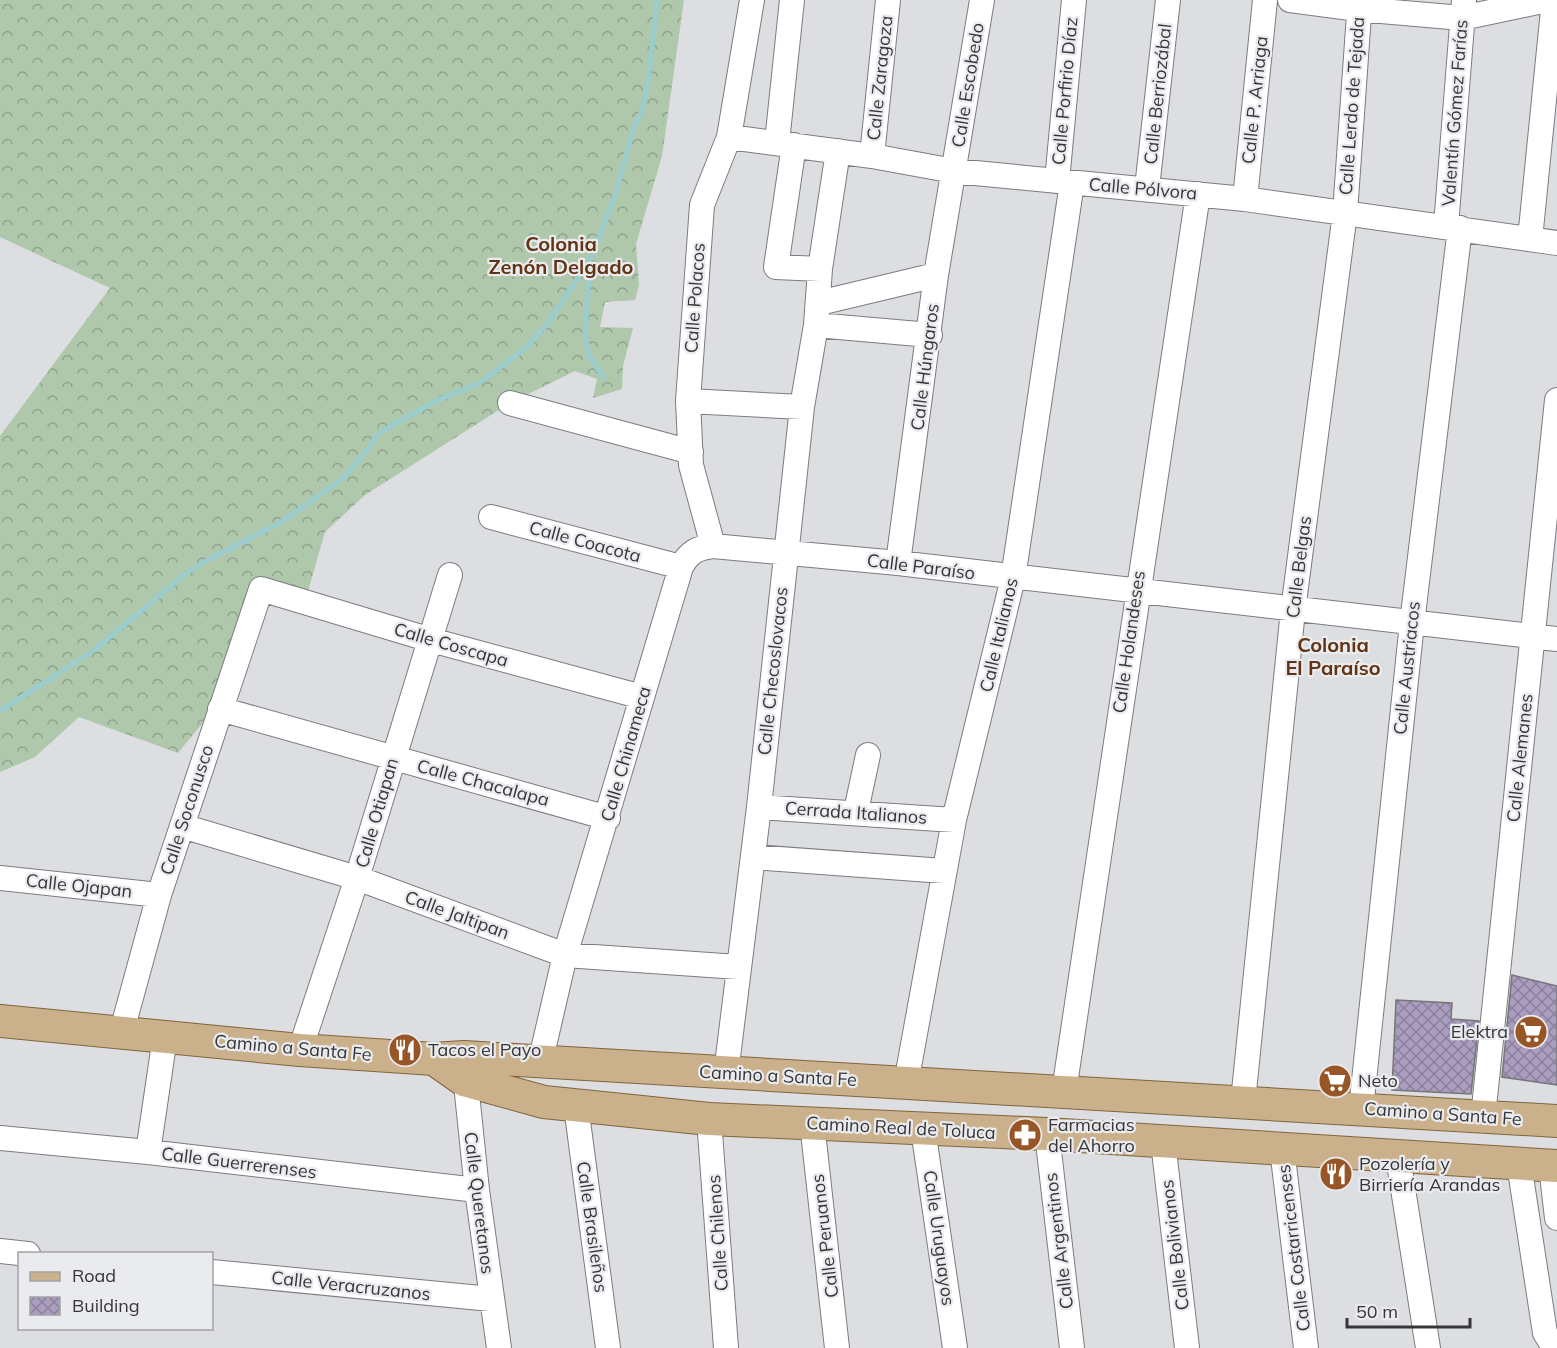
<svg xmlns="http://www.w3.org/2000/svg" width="1557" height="1348" font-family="Mulish,sans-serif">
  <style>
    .forest { fill: url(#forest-crowns) }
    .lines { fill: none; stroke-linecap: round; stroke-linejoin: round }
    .stream { stroke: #9bccce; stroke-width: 5 }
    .building { fill: url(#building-cross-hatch); stroke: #767578; stroke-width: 1.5 }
    .minor-casing { stroke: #7b7c7f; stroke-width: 26 }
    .major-casing { stroke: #81643c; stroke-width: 34 }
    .minor { stroke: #fff; stroke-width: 24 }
    .major { stroke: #cbb18b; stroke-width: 32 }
    .labels { text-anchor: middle; stroke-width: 4.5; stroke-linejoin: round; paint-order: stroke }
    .street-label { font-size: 18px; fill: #363638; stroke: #eaebef }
    .poi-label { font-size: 18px; fill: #363638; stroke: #eaebef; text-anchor: start }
    .neighbourhood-label { font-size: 20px; font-weight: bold; fill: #623413; stroke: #eaebef }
  </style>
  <defs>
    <pattern id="forest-crowns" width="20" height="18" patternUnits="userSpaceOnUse" patternTransform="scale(1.5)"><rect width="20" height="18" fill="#afc7ab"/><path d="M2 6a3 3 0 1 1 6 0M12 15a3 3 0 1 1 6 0" fill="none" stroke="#8fa28c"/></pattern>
    <pattern id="building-cross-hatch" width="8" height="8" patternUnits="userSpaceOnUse" patternTransform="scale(1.5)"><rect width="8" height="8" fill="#aa9dbf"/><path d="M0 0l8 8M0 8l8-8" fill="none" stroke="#8b819c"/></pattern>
  </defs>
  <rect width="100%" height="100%" fill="#dcdee1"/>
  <!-- forest -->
  <path class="forest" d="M0 0H684L662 156 636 244 639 285 635 300 605 302 600 327 633 328 623 366 622 389 593 398 597 379 575 371 510 403 365 495 325 532 306 598 257 584 210 714 178 753 79 717 35 757 0 772V436L110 288 0 237Z"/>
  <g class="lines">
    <!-- stream -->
    <path class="stream" d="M590 262 585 336 589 356 604 378
      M0 711 93 651 185 574 209 559 278 524 323 493 342 479 359 460 379 433 436 401 480 383 527 347 547 324 590 260 616 193 633 130 642 111 648 84 657 0"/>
  </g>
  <!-- building -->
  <path class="building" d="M1512 975 1557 986V1085L1502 1077Z
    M1396 1000 1452 1003 1451 1019 1479 1021 1471 1094 1392 1090Z"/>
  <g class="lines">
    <defs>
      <path id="minor" d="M1290 0 1358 9 1462 18 1547 0
        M729 137 872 156 954 171 1245 199 1557 243
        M777 142 792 0
        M794 145 776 267 820 269
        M872 156 888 0
        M1057 181 1074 0
        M1147 188 1168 0
        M1245 199 1265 0
        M1446 226 1464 0
        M1530 239 1554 0
        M819 303 936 275
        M816 325 930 335
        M688 401 802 407
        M510 403 691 452
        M491 517 681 567
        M713 546 691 465 688 401 702 205 729 137 752 0
        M898 563 936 275 982 0
        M220 709 608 818
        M759 807 954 820
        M856 811 868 755
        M182 826 357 878 565 955 738 967
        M753 857 944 871
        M0 878 159 895
        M121 1034 159 895 261 589 431 640 642 697
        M300 1050 357 878 450 575
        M540 1063 565 955 681 567C689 552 697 548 713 546L898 563 1557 639
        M464 1065 477 1190 499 1348
        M726 1073 759 807 802 407 816 325 820 269 838 151
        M906 1083 954 820 1013 578 1072 183
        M1064 1091 1198 194
        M1243 1101 1293 610 1345 213 1360 0
        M576 1106 608 1348
        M1361 1109 1412 623 1460 228
        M1483 1117 1557 400
        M709 1119 726 1348
        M812 1123 837 1348
        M923 1129 955 1348
        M1047 1134 1072 1348
        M0 1138 148 1152 477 1190
        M1163 1142 1187 1348
        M1282 1149 1306 1348
        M148 1152 165 1037
        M1398 1157 1428 1348
        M1519 1164 1545 1333 1552 1344 1557 1345
        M1551 1166 1557 1218
        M0 1251 28 1254
        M212 1272 491 1299"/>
      <path id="major" d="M0 1021 300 1050 434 1059 464 1057 1557 1121
        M434 1059 464 1080 544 1102 709 1119 1047 1134 1557 1166"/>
    </defs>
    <!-- minor casing -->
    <use href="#minor" class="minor-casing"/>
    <!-- major casing -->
    <use href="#major" class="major-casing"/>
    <!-- minor -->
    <use href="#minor" class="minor"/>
    <!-- major -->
    <use href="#major" class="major"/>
  </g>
  <!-- icons -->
  <defs>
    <symbol id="supermarket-disc" viewBox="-11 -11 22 22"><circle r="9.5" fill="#985526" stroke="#eaebef"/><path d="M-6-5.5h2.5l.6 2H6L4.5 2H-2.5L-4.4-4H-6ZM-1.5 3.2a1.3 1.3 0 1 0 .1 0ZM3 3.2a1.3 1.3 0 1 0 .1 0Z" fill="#fff"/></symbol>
    <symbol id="restaurant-disc" viewBox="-11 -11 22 22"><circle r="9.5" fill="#985526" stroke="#eaebef"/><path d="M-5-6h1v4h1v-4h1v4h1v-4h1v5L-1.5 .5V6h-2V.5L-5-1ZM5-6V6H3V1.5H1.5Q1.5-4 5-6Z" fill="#fff"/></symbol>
    <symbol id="pharmacy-disc" viewBox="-11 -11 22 22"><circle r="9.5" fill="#985526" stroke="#eaebef"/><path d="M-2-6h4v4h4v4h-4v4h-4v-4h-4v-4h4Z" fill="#fff"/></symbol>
  </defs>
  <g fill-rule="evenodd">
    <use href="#supermarket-disc" x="1512" y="1013" width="38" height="38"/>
    <use href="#restaurant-disc" x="386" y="1031" width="38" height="38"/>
    <use href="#supermarket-disc" x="1316" y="1062" width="38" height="38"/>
    <use href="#pharmacy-disc" x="1006" y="1116" width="38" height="38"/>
    <use href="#restaurant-disc" x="1317" y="1155" width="38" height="38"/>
  </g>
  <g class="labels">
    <!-- street labels -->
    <g class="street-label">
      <text transform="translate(880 78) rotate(-84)" y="6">Calle Zaragoza</text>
      <text transform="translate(968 85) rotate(-81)" y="6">Calle Escobedo</text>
      <text transform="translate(1065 91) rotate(-85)" y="6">Calle Porfirio Díaz</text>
      <text transform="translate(1158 94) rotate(-84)" y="6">Calle Berriozábal</text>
      <text transform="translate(1255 100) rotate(-84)" y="6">Calle P. Arriaga</text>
      <text transform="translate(1352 106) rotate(-86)" y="6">Calle Lerdo de Tejada</text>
      <text transform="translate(1455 113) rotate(-86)" y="6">Valentín Gómez Farías</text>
      <text transform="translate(1143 189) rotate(5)" y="6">Calle Pólvora</text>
      <text transform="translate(695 298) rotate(-86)" y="6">Calle Polacos</text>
      <text transform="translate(925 367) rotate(-83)" y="6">Calle Húngaros</text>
      <text transform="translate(585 542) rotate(15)" y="6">Calle Coacota</text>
      <text transform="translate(921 567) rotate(7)" y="6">Calle Paraíso</text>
      <text transform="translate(1299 567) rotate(-83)" y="6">Calle Belgas</text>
      <text transform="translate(999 635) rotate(-77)" y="6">Calle Italianos</text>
      <text transform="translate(1129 642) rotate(-82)" y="6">Calle Holandeses</text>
      <text transform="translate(451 645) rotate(16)" y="6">Calle Coscapa</text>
      <text transform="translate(1407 668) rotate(-84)" y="6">Calle Austriacos</text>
      <text transform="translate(773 671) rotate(-84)" y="6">Calle Checoslovacos</text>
      <text transform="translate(626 754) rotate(-74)" y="6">Calle Chinameca</text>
      <text transform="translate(1520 758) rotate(-84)" y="6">Calle Alemanes</text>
      <text transform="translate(483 783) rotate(15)" y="6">Calle Chacalapa</text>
      <text transform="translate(187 810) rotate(-72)" y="6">Calle Soconusco</text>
      <text transform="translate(377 813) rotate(-74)" y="6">Calle Otiapan</text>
      <text transform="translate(856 813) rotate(4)" y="6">Cerrada Italianos</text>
      <text transform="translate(79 886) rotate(6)" y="6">Calle Ojapan</text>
      <text transform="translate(457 915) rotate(20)" y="6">Calle Jaltipan</text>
      <text transform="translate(293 1048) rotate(5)" y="6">Camino a Santa Fe</text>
      <text transform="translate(778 1076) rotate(3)" y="6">Camino a Santa Fe</text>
      <text transform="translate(1443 1114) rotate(4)" y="6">Camino a Santa Fe</text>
      <text transform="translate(901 1128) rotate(3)" y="6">Camino Real de Toluca</text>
      <text transform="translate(239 1163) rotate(7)" y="6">Calle Guerrerenses</text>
      <text transform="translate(479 1203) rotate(83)" y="6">Calle Queretanos</text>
      <text transform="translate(592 1227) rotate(82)" y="6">Calle Brasileños</text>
      <text transform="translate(718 1233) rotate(-94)" y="6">Calle Chilenos</text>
      <text transform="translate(825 1236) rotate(-97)" y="6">Calle Peruanos</text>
      <text transform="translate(939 1238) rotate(82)" y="6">Calle Uruguayos</text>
      <text transform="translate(1059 1241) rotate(-97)" y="6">Calle Argentinos</text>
      <text transform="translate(1175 1245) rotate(-97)" y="6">Calle Bolivianos</text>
      <text transform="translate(1294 1248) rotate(-97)" y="6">Calle Costarricenses</text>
      <text transform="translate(351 1286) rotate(6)" y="6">Calle Veracruzanos</text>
    </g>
    <!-- poi labels -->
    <g class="poi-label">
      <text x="1508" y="1038" text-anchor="end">Elektra</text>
      <text x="428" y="1056">Tacos el Payo</text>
      <text x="1358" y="1087">Neto</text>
      <text x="1048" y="1131">Farmacias<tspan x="1048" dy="21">del Ahorro</tspan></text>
      <text x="1359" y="1170">Pozolería y<tspan x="1359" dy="21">Birriería Arandas</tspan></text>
    </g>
    <!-- neighbourhood labels -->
    <g class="neighbourhood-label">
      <text x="561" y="251">Colonia<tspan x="561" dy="23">Zenón Delgado</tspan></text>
      <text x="1333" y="652">Colonia<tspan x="1333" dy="23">El Paraíso</tspan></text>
    </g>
  </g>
  <!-- legend -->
  <rect x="18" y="1252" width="195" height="78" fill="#eaebef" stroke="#a2a3a6" stroke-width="1.5"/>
  <rect x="30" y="1272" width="30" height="9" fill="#cbb18b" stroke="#a2a3a6" stroke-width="1.5"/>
  <text x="72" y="1282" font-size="18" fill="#363638">Road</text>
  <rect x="30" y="1297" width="30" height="18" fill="url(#building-cross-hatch)" stroke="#a2a3a6" stroke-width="1.5"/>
  <text x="72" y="1312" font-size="18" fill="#363638">Building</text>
  <!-- scale -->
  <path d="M1347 1318v9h123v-9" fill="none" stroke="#363638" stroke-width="3"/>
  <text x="1356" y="1318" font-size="18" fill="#363638" stroke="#eaebef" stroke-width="4.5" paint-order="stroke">50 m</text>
</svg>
